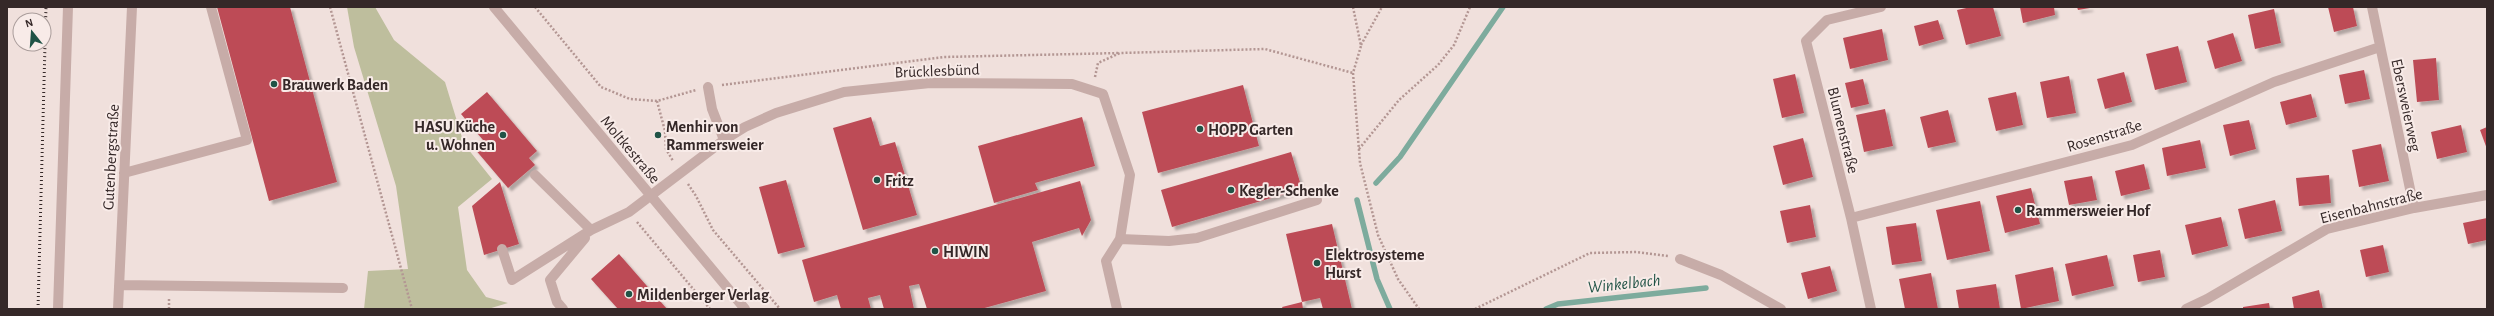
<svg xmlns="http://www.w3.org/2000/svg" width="2494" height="316" font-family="'Alegreya Sans',sans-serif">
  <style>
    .green { fill: #bebe9d }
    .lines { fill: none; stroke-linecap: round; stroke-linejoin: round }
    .stream { stroke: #7dab9d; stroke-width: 5.5 }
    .building { fill: #bd4c57; filter: url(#shadow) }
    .path { stroke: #b39693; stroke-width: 2.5; stroke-dasharray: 2 2; stroke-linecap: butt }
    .minor { stroke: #c7aca8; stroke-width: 10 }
    .rail { stroke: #352828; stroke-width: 3; stroke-dasharray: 1 3; stroke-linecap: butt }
    .poi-dot { fill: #205346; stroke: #f8ebe8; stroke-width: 1.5 }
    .labels { text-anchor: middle; stroke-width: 4; stroke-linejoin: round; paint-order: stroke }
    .street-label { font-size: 16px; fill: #352828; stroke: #f8ebe8 }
    .poi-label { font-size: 16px; font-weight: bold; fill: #352828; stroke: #f8ebe8; text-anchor: start }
    .water-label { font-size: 17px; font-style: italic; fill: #205346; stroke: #f8ebe8 }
  </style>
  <defs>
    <filter id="shadow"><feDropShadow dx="3.5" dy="3.5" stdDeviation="1" flood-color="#0004"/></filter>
  </defs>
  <rect width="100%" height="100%" fill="#f0e0dc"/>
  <!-- green -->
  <path class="green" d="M347 7H375L394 40 445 82 464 144 492 179 458 207 467 270 486 297 508 303 488 309H364L368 271 408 269 396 186 354 47Z"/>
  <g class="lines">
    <!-- stream -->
    <path class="stream" d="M1376 183 1400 157 1503 7
      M1357 200 1377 279 1390 309
      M1546 309 1558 304 1706 288"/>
  </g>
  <!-- building -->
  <path class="building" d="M217 7H290L337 182 269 201Z
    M1971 7H1993L2001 36 1966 45 1957 10Z
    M2020 7H2054L2055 15 2023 23Z
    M2077 7H2090V8L2078 10Z
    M2328 7H2353L2357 26 2334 32Z
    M2274 9 2281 43 2255 49 2248 15Z
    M1938 20 1944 39 1919 46 1914 26Z
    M1882 29 1888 60 1850 69 1843 38Z
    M2233 33 2242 61 2215 69 2207 41Z
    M2178 46 2187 82 2155 90 2146 54Z
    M2436 58 2439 100 2417 102 2413 60Z
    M2364 70 2370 99 2345 104 2339 75Z
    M2124 72 2132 102 2105 109 2097 79Z
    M1795 74 1804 113 1782 118 1773 79Z
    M2069 76 2076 113 2047 118 2040 82Z
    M1863 79 1869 104 1851 108 1845 83Z
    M1243 85 1259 146 1158 173 1142 112Z
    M487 92 537 151 529 158 535 165 508 188 474 148 483 140 461 114Z
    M2016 92 2023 125 1996 131 1988 98Z
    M2311 94 2317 117 2286 125 2280 102Z
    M1885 109 1893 146 1864 152 1856 115Z
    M1948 110 1956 142 1928 148 1920 117Z
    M871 117 880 146 895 142 917 215 863 230 833 128Z
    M1082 117 1095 166 1035 183 1038 190 994 203 978 146Z
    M2249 120 2256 149 2230 156 2223 125Z
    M2461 125 2467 152 2437 159 2431 132Z
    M2487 127V149L2480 130Z
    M1803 138 1813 177 1783 185 1773 146Z
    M2200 140 2206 168 2167 176 2162 148Z
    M2381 144 2389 181 2359 187 2352 150Z
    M1291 152 1302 189 1172 227 1161 190Z
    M2144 164 2150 189 2121 196 2115 171Z
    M2329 175 2331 203 2299 206 2296 178Z
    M2092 176 2097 200 2069 205 2064 181Z
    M786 180 805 247 778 254 759 187Z
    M1080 181 1091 220 1082 236 1079 228 1032 242 1046 291 981 309H927L919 284 909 286 914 309H884L880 295 868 298 871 309H841L837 295 814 302 802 260Z
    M500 182 519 244 484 255 472 206Z
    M2031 188 2040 224 2005 233 1996 196Z
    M2275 200 2282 231 2245 239 2238 209Z
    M1980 201 1990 251 1947 260 1936 210Z
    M1810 205 1816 237 1787 243 1780 211Z
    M2221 217 2228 246 2192 255 2185 225Z
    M2487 218V240L2468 244 2463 223Z
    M1916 223 1922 261 1892 265 1886 227Z
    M1332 224 1352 309H1323L1320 298 1302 302 1286 234Z
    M2383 245 2389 272 2366 277 2360 250Z
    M2160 250 2165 277 2138 282 2133 255Z
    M619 254 667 309H618L591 279Z
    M2107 255 2114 286 2072 296 2065 264Z
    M1830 266 1837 291 1808 299 1801 273Z
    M2053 267 2059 301 2021 309 2015 275Z
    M1931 273 1938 309H1905L1899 279Z
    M1996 284 2000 309H1959L1956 290Z
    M2319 290 2323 309H2294L2292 297Z
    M1302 302 1303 309H1283L1282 307Z
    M2269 303 2270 309H2243V307Z"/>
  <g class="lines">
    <!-- path -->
    <path class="path" d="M330 7 412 309
      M535 7 601 87 630 99 657 101 696 90
      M1353 7 1361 46 1353 73 1360 163 1378 235 1398 279 1419 309
      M1361 45 1382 7
      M1095 77 1098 63 1120 53 1265 49 1353 73
      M722 85 944 57 1120 53
      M657 101 665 131 666 149 673 161
      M1359 149 1399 100 1438 65 1454 45 1470 7
      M688 184 696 196 713 230 780 309
      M637 222 710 309
      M169 309V298
      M1475 309 1590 253 1637 252 1668 256"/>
    <!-- minor -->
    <path class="minor" d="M494 7 745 309
      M2372 7 2414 208
      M708 87 712 109 724 140
      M124 173 247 140 211 7
      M535 175 591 230
      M1851 218 2132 145 2274 82 2380 47
      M1120 239 1169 241 1197 238 1317 200
      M502 249 512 280 591 230 629 212 724 140 745 127 776 113 844 92 930 83 1072 84 1103 94 1130 175 1120 239 1106 261 1117 309
      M1680 259 1721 275 1781 309
      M119 285 343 288
      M58 309 68 7
      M118 309 132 7
      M563 309 557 302 550 280 585 238
      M1871 309 1851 218 1806 41 1827 20 1881 7
      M2186 309 2207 299 2327 229 2414 208 2487 195"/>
    <!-- rail -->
    <path class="rail" d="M38 309 46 7"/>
  </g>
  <!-- markers -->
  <g class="poi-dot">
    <circle cx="274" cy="84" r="4"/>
    <circle cx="1200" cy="129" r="4"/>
    <circle cx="503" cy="135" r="4"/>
    <circle cx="658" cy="135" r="4"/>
    <circle cx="877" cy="180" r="4"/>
    <circle cx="1231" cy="190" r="4"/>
    <circle cx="2018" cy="210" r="4"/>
    <circle cx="935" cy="251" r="4"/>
    <circle cx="1317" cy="263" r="4"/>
    <circle cx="629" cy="294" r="4"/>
  </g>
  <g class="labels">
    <!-- street labels -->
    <g class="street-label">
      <text transform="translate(937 70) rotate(-2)" y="6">Brücklesbünd</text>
      <text transform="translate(2407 105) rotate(78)" y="6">Ebersweierweg</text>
      <text transform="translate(1844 130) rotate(76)" y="6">Blumenstraße</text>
      <text transform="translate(2104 135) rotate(-17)" y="6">Rosenstraße</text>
      <text transform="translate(631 149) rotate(50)" y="6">Moltkestraße</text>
      <text transform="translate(110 157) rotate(-87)" y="6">Gutenbergstraße</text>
      <text transform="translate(2371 205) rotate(-14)" y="6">Eisenbahnstraße</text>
    </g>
    <!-- poi labels -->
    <g class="poi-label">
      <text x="282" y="90">Brauwerk Baden</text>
      <text x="495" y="132" text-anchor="end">HASU Küche<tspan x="495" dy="18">u. Wohnen</tspan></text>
      <text x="666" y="132">Menhir von<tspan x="666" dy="18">Rammersweier</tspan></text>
      <text x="1208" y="135">HOPP Garten</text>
      <text x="885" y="186">Fritz</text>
      <text x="1239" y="196">Kegler-Schenke</text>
      <text x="2026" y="216">Rammersweier Hof</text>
      <text x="943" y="257">HIWIN</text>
      <text x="1325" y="260">Elektrosysteme<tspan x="1325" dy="18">Hurst</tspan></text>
      <text x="637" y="300">Mildenberger Verlag</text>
    </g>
    <!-- water labels -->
    <g class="water-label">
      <text transform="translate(1624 283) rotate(-6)" y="6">Winkelbach</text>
    </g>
  </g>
  <!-- border -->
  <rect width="2494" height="316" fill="none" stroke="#352828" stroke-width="16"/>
  <!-- north arrow -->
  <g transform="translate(32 32) rotate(343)"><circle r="19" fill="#f8ebe8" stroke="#aa9d9b"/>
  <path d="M0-3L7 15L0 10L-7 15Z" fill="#205346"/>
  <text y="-6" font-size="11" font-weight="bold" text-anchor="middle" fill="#352828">N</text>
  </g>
</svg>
